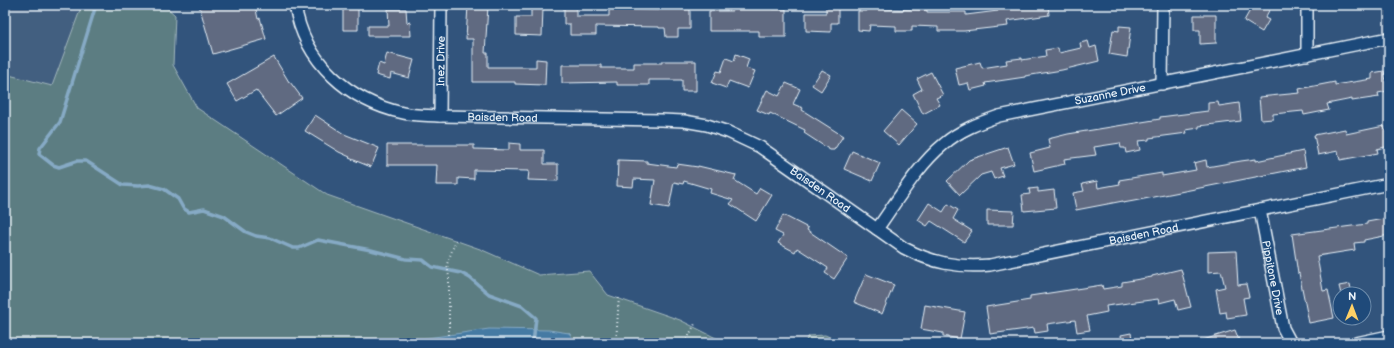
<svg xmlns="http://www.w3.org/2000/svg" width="1394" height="348" font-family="'Balsamiq Sans',sans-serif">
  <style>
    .built { fill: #435e80 }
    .green { fill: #5c7d82; stroke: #a2b7bd }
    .water { fill: #457aa3; stroke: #86aac5 }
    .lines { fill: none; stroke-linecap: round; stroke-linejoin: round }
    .stream { stroke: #86aac5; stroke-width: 3.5 }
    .building { fill: #606a81; stroke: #e8f1f8 }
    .street-casing { stroke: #e8f1f8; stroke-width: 14 }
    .path { stroke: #e8f1f8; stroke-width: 2; stroke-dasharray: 1 3; stroke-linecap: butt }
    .street { stroke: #1f4a7a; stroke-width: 11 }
    .labels { text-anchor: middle; stroke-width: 3; stroke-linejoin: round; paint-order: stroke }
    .street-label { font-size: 11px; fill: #e8f1f8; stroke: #1f4a7a }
  </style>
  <rect width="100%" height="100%" fill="#32547c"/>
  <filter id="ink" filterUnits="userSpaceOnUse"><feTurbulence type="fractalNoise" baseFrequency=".025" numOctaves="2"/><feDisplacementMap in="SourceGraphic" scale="8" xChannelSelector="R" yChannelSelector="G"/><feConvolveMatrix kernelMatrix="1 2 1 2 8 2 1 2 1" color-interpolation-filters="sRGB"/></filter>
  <g filter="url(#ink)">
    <!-- built -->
    <path class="built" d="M5 5H82L52 86 5 74Z"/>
    <!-- green -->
    <path class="green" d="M82 5H164L175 15 173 65 197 108 327 195 480 249 539 275 589 271 608 295 680 320 726 343H576L569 333 407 341 404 343H5V74L52 86Z
      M825 335 844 343H804L809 336Z"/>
    <!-- water -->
    <path class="water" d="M489 329 549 330 569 333 576 343H404L407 341Z"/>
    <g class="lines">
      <!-- stream -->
      <path class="stream" d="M96 5 60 122 40 148 39 154 53 165 59 167 77 161H86L123 185 138 186 149 185 164 189 178 199 183 208 189 212 204 209 224 216 246 232 256 236 270 238 293 248H299L318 240 371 250 406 259 423 260 432 267 461 273 470 278 489 294 522 306 536 318 533 343"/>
    </g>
    <!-- building -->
    <path class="building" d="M199 5H255L258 19 260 18 266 39 213 54Z
      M468 5 488 6 485 53H488V67H536V59L546 60 545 85 515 84V82H473V39H466Z
      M732 5H772V9H786V37H759V31H709V11H732Z
      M826 5H838V23H831V32L806 31V13H826Z
      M867 5H884V9L927 10V12H966V15L998 11 997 5H1048L1049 15 1007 21 1008 26 964 31H938V27L912 26V31H896V26L870 25 869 31 858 30V11H867Z
      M1253 5H1272L1265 18 1269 20 1262 32 1244 21Z
      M531 7 543 8 542 36 516 35V17H531Z
      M564 7H576V16H609V9L659 10V9H690V29H678V37H666L665 28H659V27L596 26V35H570V24H564Z
      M343 8H358V30H343Z
      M388 9H406L407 23 410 22 411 36H368V26H389Z
      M1194 15H1216V43L1200 44V30H1194Z
      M1119 26 1131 27 1127 57 1109 54 1113 30 1119 31Z
      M1088 41 1090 48 1096 46 1099 61 1062 70 1025 76V77L985 83 986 86 970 90 968 83 959 85 955 68 980 62 982 68 1007 64 1006 60 1022 58V60L1046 56 1045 50 1058 48 1059 53 1081 48 1080 43Z
      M387 53 414 60 409 78 391 73 390 79 376 75 379 63 384 65Z
      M736 54 749 59 746 68 755 71 748 88 729 81 726 88 712 83 717 71 721 72 726 58 734 61Z
      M274 57 289 82H290L302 98 276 116 256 90 237 101 227 84Z
      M662 61H696V91H682V80H649V85H617V82L562 83V65H601V68H634V63H662Z
      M822 70 831 75 821 91 812 85Z
      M1384 71 1388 91 1378 93 1379 97 1352 101V99L1327 104 1329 110 1304 115 1303 111 1273 114V119L1261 120 1259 97 1300 93 1299 89 1335 82V85L1372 79V73Z
      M931 72 943 95 936 98 940 105 923 114 913 94 922 89 917 79Z
      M786 83 800 89 793 104 803 108 802 110 843 136 834 150H830L804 133 805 130 770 113 769 115 757 110 767 90 779 96Z
      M1218 102 1219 106 1239 103 1241 121 1199 126V128L1186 130 1187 133 1149 138V140L1138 141 1140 150 1126 153 1125 148H1121L1120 143 1094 147 1096 155 1064 159 1065 164 1034 171 1030 153 1050 148 1048 139 1068 134 1160 119V117L1208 111V103Z
      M901 110 917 124 899 145 883 131Z
      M315 115 344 134 379 148 371 167 349 158 350 157 339 152 305 131Z
      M1384 126 1385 131 1389 130V146L1377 149 1378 153 1340 160 1338 151 1318 155 1314 135 1345 129 1346 134Z
      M509 143 520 144V150H544V164H558V181L528 180 529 171 474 170V179L458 178V185H436L437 165H387V145H474V149L509 150Z
      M1008 147 1014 164 1000 168 1003 176 994 179 991 172 981 175 960 195 947 181 969 160Z
      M852 151 880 163 872 181 844 169Z
      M1303 151 1306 167 1134 201 1123 203V201L1076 210 1073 193 1084 191 1082 184 1097 181 1098 188 1120 184 1119 180 1162 173V176L1196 170 1194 163 1206 160 1207 167 1241 161 1256 159V161Z
      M618 160 647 161V163L676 167 677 164 698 167V166L736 175 734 180 756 194 760 188 772 195 756 221 730 204 733 200 710 193 711 189 684 181 683 184 674 182 669 208 651 205 655 180 634 179 633 187 617 186Z
      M1038 188V192L1054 190 1056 208 1024 211 1022 195 1030 194 1029 189Z
      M929 203 943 212 948 204 958 210 953 219 972 231 964 242 931 221 927 226 918 220Z
      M987 210 1014 211 1013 225H987Z
      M783 215 808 228 807 230 848 258 834 279 825 273 828 268 797 248 795 252 778 243 783 235 775 231Z
      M1389 218V235L1364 240V242L1354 243 1355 250 1317 256 1323 291 1328 290 1334 318 1309 323 1299 273 1298 274 1292 234 1367 224V222Z
      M1236 251 1238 285 1246 284 1249 297 1243 298 1246 315 1227 318 1226 312 1220 313 1216 289 1225 287 1221 271 1208 272V252Z
      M1181 269 1191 307 1178 310 1175 299 1159 303 1158 299 1106 306 1107 312 1087 316 1090 330 1077 332 1075 320 1047 324 1048 331 1035 333 1034 328 990 334 986 307 1030 300V296L1102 285 1103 289 1122 286V282L1152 277V276Z
      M866 274 894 285 882 314 854 302Z
      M1350 284 1352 294H1341L1339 286Z
      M925 305 965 312 960 339 943 336V333L921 329Z
      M1235 330 1240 343H1200V341Z
      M1131 333 1133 343H1122L1121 335Z"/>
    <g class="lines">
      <defs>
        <g id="street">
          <path id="s1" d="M295 5C304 62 349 101 403 113 415 116 428 115 440 116L661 120 684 121 707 125 728 132 760 147 904 248C932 263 958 268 990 265L1389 184"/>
          <path d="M1307 55V5"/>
          <path d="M1162 84 1163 5"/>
          <path id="s2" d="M440 116 441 5"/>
          <path id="s3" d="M1260 210 1283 328 1291 343"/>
          <path id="s4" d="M877 229C897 201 918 165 944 144 960 130 979 123 999 116L1389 38"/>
          <path d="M1356 343 1389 336"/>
        </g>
      </defs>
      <!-- street casing -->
      <use href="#street" class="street-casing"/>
      <!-- path -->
      <path class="path" d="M449 339V277L447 264 456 240
        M616 343 619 296
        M685 343 696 322"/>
      <!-- street -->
      <use href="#street" class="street"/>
    </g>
  </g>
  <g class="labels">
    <!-- street labels -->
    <g class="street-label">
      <text dy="4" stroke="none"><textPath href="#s2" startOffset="55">Inez Drive</textPath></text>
      <text dy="4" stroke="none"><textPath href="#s4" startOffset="284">Suzanne Drive</textPath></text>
      <text dy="4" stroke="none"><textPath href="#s1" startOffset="262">Baisden Road</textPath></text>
      <text dy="4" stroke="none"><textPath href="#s1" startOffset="598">Baisden Road</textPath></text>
      <text dy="4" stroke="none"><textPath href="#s1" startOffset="946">Baisden Road</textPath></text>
      <text dy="4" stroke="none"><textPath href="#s3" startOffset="69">Pippitone Drive</textPath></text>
    </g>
  </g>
  <!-- margin -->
  <rect width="1394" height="348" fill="none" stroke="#1f4a7a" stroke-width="20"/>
  <rect x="10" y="10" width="1374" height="328" fill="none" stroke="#e8f1f8" stroke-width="1.5" filter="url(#ink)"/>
  <!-- north arrow -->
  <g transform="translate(1352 306) rotate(1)"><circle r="19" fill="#1f4a7a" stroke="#6f8dac"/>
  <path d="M0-3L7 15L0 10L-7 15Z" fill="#ffd166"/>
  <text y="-6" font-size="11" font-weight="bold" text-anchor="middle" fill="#e8f1f8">N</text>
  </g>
</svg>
